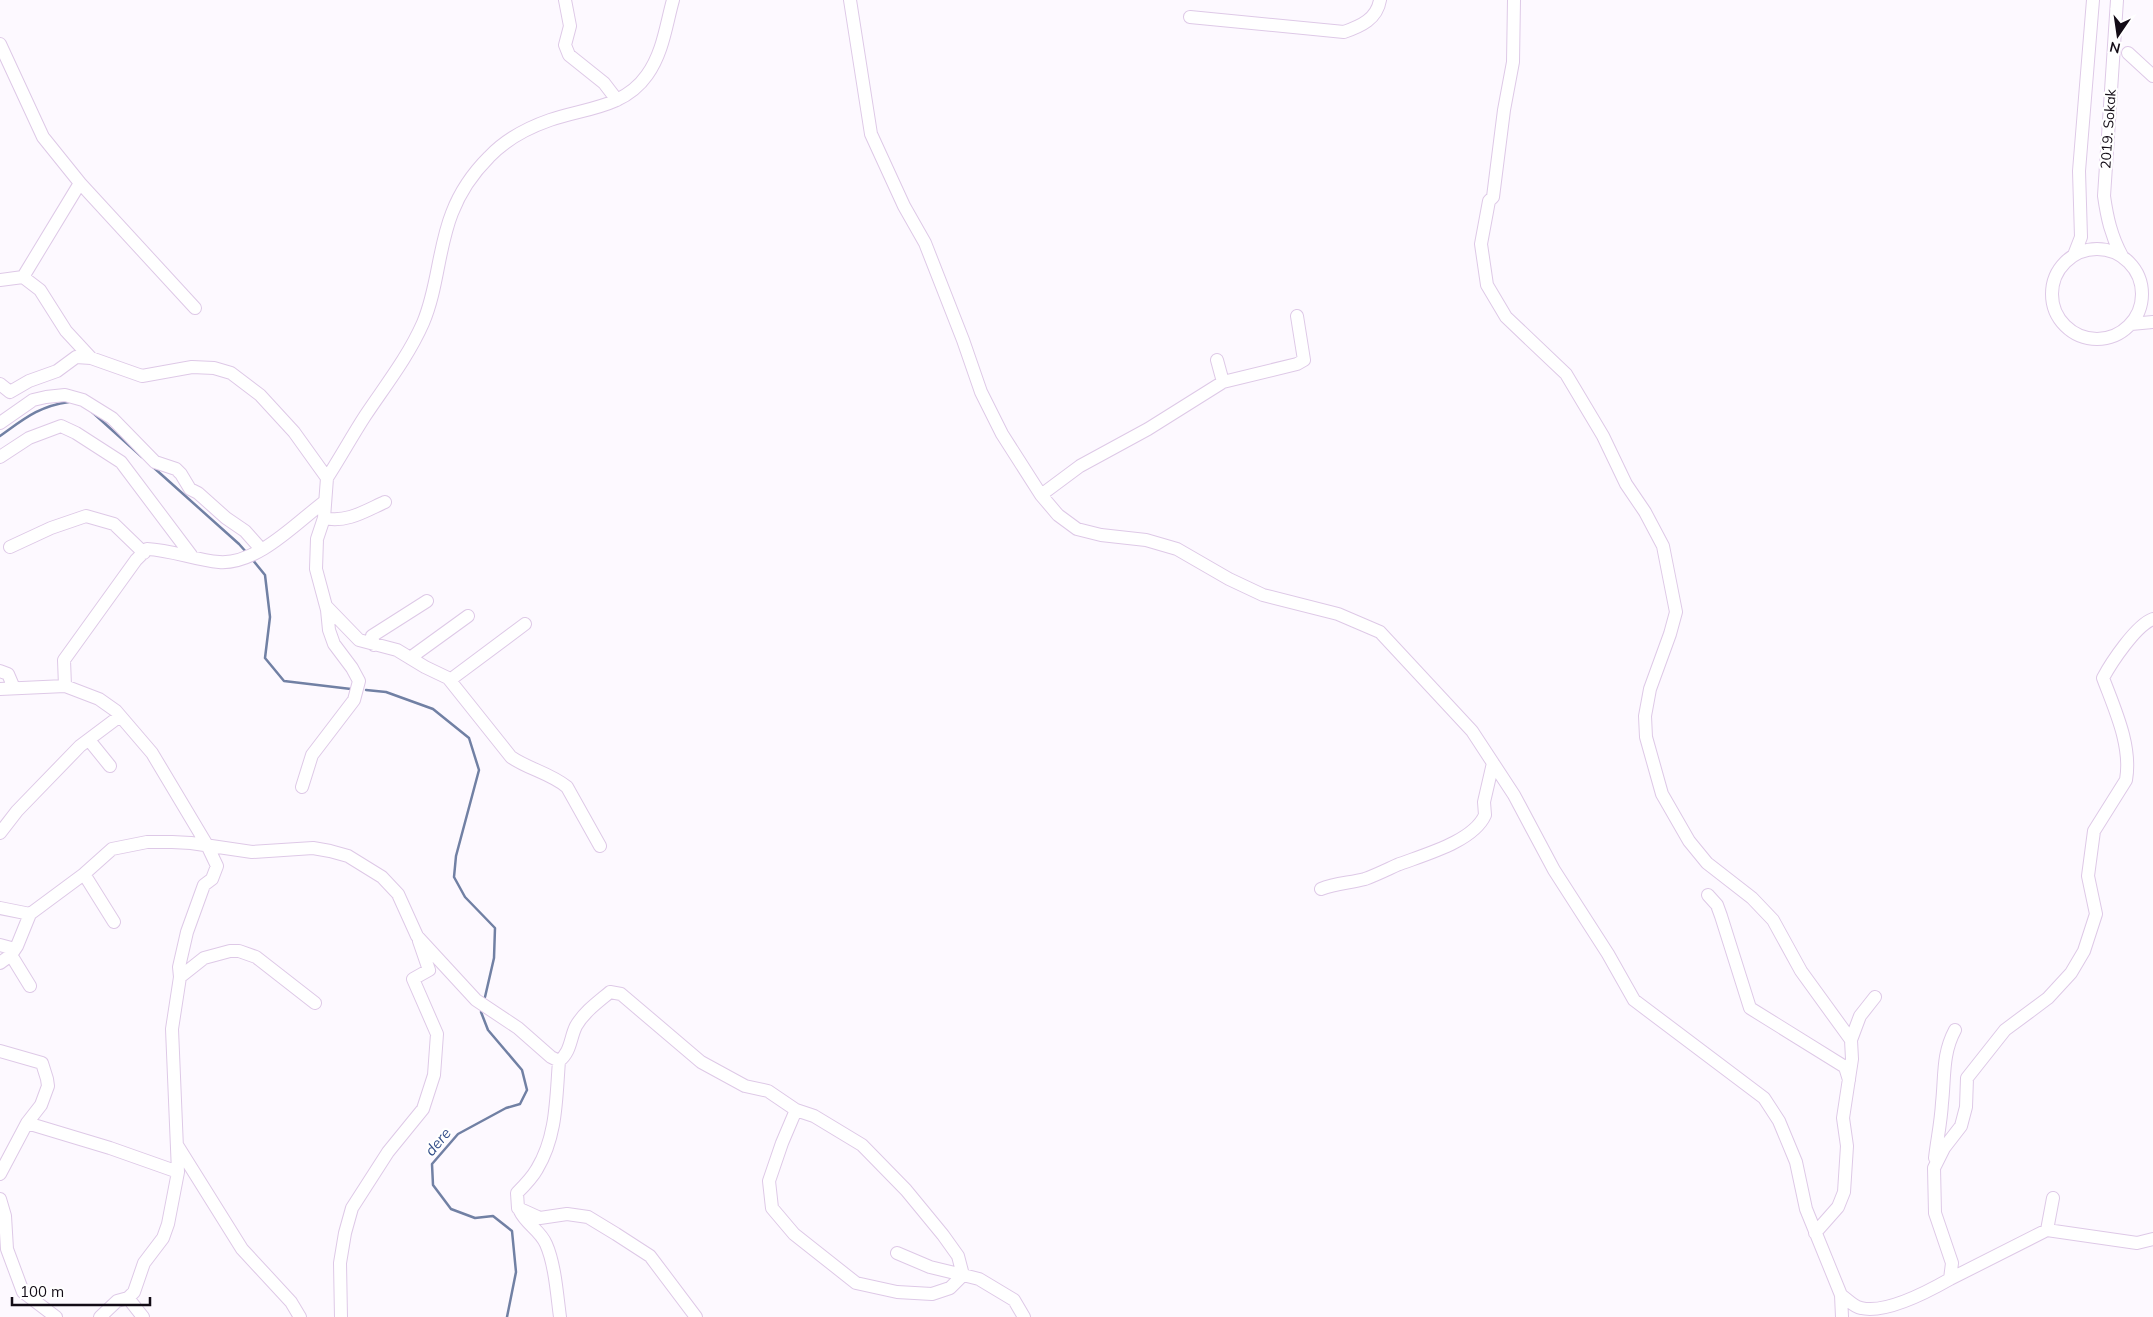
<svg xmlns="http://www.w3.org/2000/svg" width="2153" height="1317" font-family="Mulish,sans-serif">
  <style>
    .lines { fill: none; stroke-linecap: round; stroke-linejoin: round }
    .stream { stroke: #7180a4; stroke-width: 2.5 }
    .minor-casing { stroke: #dec9e7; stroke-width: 14 }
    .minor { stroke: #fff; stroke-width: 12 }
    .labels { text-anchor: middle; stroke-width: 4.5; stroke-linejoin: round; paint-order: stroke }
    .street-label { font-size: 14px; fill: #130c16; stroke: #fff }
    .water-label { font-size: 15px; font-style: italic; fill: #324e89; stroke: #fff }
  </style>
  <rect width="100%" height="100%" fill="#fdf9ff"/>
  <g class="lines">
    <!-- stream -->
    <path class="stream" d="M92 412 142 457
      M0 436C24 419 39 406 69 402
      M153 467 239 544 247 553
      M252 559 265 575 270 617 265 658 284 681 351 689
      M366 690 386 692 433 709 469 738 479 770 456 856 454 877 465 897 495 928 494 958 485 997
      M481 1012 488 1030 522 1070 527 1090 520 1104 506 1108 458 1134 432 1164 433 1185 451 1209 475 1218 493 1216 512 1231 516 1272 507 1317"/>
    <defs>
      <path id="minor" d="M565 0 570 26 565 45 569 55 604 83 617 100
        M850 0 871 134 904 206 925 243 963 340 981 392 1002 434 1041 495 1058 515 1077 529 1101 535 1146 540 1177 549 1229 579 1263 595 1338 614 1380 632 1472 731 1514 795 1554 870 1608 954 1634 1000 1764 1098 1779 1121 1796 1162 1806 1209 1841 1295 1842 1317
        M1514 0 1513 62 1504 110 1493 197 1489 201 1481 244 1487 285 1506 317 1566 374 1603 436 1626 484 1645 512 1663 546 1676 612 1670 634 1650 689 1645 716 1646 737 1662 794 1689 841 1707 863 1752 898 1773 920 1801 971 1851 1040 1852 1059 1843 1118 1847 1146 1844 1192 1838 1207 1815 1233
        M2117 0 2104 196C2107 217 2111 236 2122 256
        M1190 17 1344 32C1361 26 1377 19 1380 0
        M0 44 43 137 80 183
        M2128 53 2153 76
        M2052 294a45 45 0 1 1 90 0a45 45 0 1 1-90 0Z
        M2074 255 2081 237 2079 171 2093 0
        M23 277 80 183 195 308
        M0 280 23 277 40 290 66 331 91 358
        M2131 324 2153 322
        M1217 360 1223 382
        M0 384 10 392 29 381 57 371 76 357 91 358 142 376 192 367 214 368 231 373 260 395 294 432 327 478 324 518 317 539 316 569 327 610 329 630 334 644 352 668 359 681 354 700 312 755 302 787
        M0 423 33 400 46 397 65 395 83 400 112 418 155 462 176 469 181 474 190 489 198 493 226 518 245 531 261 549
        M0 457 29 438 61 426 76 433 121 462 191 555
        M327 478C340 458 352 436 365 416 385 386 408 357 423 323 438 288 438 248 452 213 460 192 473 173 489 157 506 139 527 128 550 120 585 108 624 108 647 75 663 53 666 25 673 0
        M1041 495 1080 466 1148 429 1223 382 1297 364 1304 360 1297 316
        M324 518C347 523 365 511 385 502
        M10 547 51 528 86 516 114 524 144 553
        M327 607 359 640 397 650 425 667 448 678 511 757C528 769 550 773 567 787L600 846
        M374 645 372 636 427 601
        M410 658 468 616
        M0 671 8 674 14 688
        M450 680 525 624
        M65 686 64 660 136 560 147 549C172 550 195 560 219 562 257 565 296 523 324 502
        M0 689 65 686 99 699 116 711 152 753 207 845 217 866 212 879 204 885 187 932 179 967 180 977 172 1029 178 1172 168 1224 163 1238 144 1263 134 1292 128 1298 117 1301 100 1317
        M89 740 110 766
        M0 833 17 811 80 746 120 716
        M84 874 114 922
        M1321 889C1335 883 1350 883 1365 879 1376 875 1386 870 1397 865 1423 855 1473 842 1485 815L1484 802 1493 763
        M1708 895 1717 905 1721 916 1750 1008 1845 1067 1849 1080
        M0 908 30 914
        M0 945 15 949
        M11 955 30 986
        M0 963 11 955 17 946 30 914 84 874 112 849 147 842H172L191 843 252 852 313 848 330 851 348 856 382 877 398 894 417 936 476 1000 518 1028 551 1057 559 1061C571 1052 570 1038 576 1026 584 1012 598 1002 610 992L621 994 701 1062 745 1086 768 1091 796 1110 814 1116 862 1145 906 1190 943 1235 958 1256 963 1275 930 1267 897 1253
        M180 977 204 958 230 951H239L256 957 315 1003
        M1851 1040 1860 1016 1875 997
        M0 1051 42 1063 47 1079 48 1086 41 1105 27 1123 0 1174
        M559 1061C556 1098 557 1136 537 1169 532 1178 524 1186 517 1193L518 1208 540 1218 567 1214 588 1217 616 1234 650 1256 696 1317
        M796 1110 782 1143 769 1181 772 1208 794 1234 856 1283 897 1292 932 1294 950 1288 963 1275 979 1279 1014 1300 1024 1317
        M27 1123 110 1148 178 1172
        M177 1145 242 1249 291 1302 300 1317
        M1935 1158C1937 1140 1941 1122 1942 1103 1945 1077 1942 1054 1955 1030
        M0 1199 5 1216 7 1249 23 1292 56 1317
        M520 1211C526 1224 540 1230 546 1244 555 1264 557 1295 560 1317
        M2047 1230 2137 1243 2153 1239
        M1950 1279 2047 1230 2053 1198
        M1841 1295C1847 1299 1854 1307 1861 1308 1886 1314 1929 1291 1950 1279L1952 1263 1935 1213 1934 1168 1944 1148 1961 1126 1966 1107 1967 1078 2005 1030 2048 998 2071 973 2084 951 2096 914 2088 876 2094 831 2126 780C2132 746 2115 710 2103 678 2111 663 2136 625 2153 619
        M128 1298 143 1317
        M341 1317 340 1263 345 1233 352 1208 388 1152 423 1109 434 1075 437 1034 413 979 429 970 419 941"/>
    </defs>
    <!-- minor casing -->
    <use href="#minor" class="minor-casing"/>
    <!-- minor -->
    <use href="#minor" class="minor"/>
  </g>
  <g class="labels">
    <!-- street labels -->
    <g class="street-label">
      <text transform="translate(2108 129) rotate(-86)" y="5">2019. Sokak</text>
    </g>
    <!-- water labels -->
    <g class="water-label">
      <text transform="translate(438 1142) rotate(-50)" y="5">dere</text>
    </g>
  </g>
  <!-- north arrow -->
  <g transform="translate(2118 35) rotate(193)" stroke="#ffffff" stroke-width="4" paint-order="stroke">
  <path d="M0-4L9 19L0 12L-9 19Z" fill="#130c16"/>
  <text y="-8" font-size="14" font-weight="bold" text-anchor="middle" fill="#130c16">N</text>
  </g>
  <!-- scale -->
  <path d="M12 1297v8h138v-8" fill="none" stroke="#130c16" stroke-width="2.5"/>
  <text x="20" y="1297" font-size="15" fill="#130c16" stroke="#ffffff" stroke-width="4" paint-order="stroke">100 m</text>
</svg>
